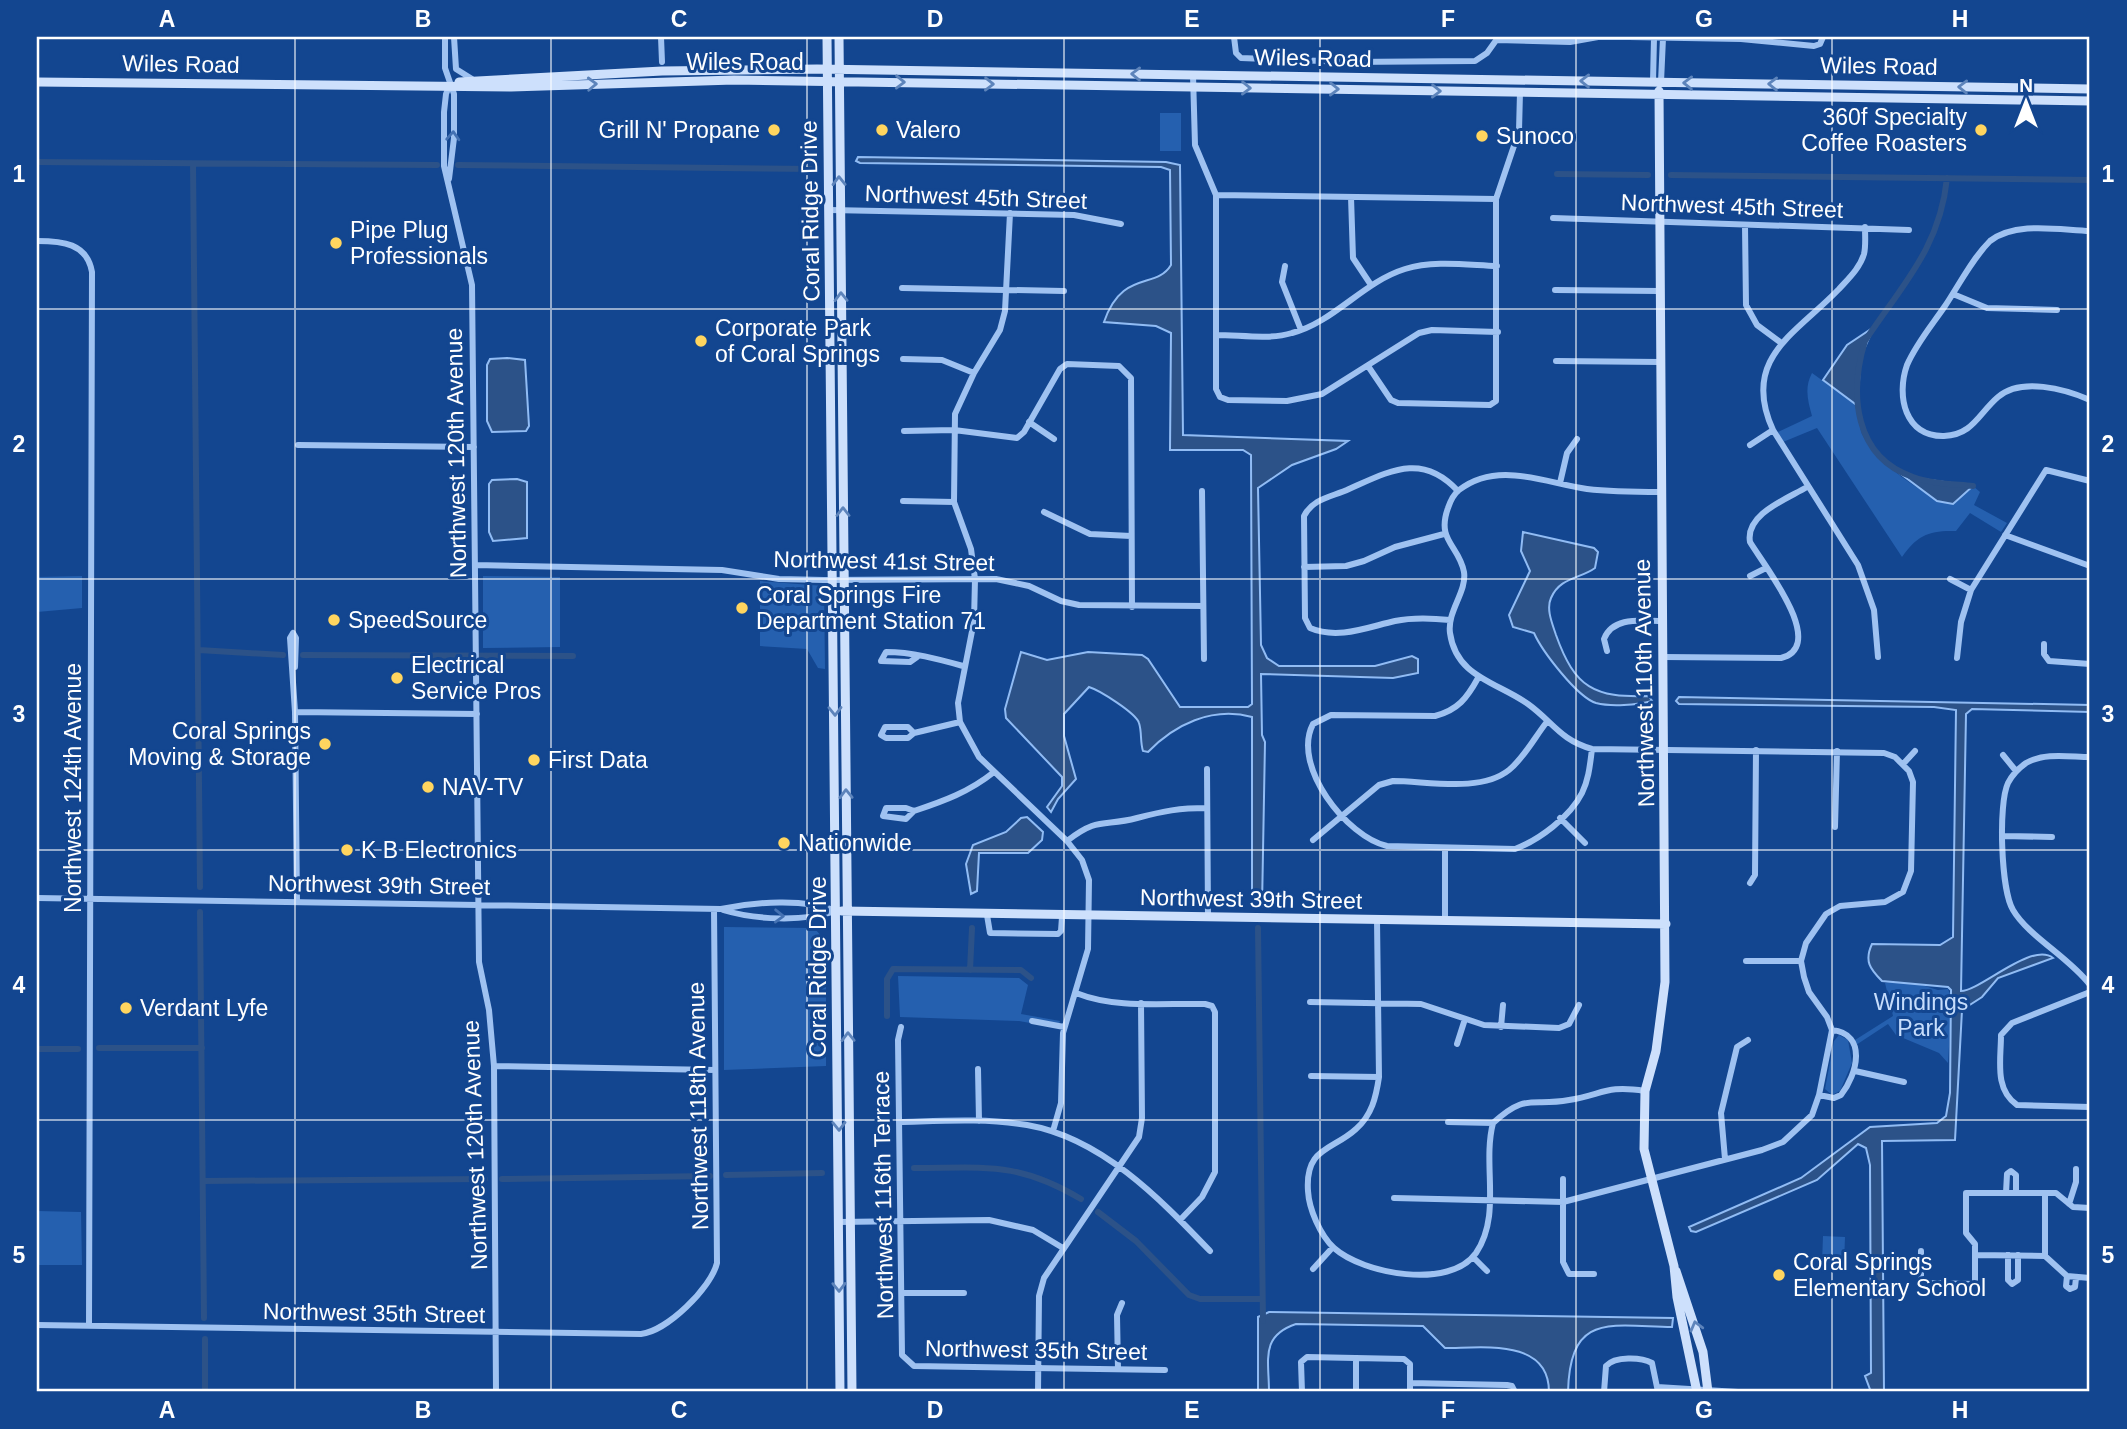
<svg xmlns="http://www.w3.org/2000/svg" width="2127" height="1429" font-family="Arial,sans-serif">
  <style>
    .green { fill: #2560af }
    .water { fill: #2c5288; stroke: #91bcf4; stroke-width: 2 }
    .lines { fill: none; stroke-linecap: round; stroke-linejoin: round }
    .canal { stroke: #2c5288; stroke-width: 6 }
    .street { stroke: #9fc2f1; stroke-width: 6 }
    .secondary { stroke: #cde0fc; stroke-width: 9 }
    .oneway { stroke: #5d84bb }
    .oneway2 { stroke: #4471b2 }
    .grid { fill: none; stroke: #fff; stroke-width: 2; stroke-opacity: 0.55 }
    .poi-dot { fill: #ffd55f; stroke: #134690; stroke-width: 2.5 }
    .labels { text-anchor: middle; stroke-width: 6; stroke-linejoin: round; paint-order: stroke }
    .street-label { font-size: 23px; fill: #fff; stroke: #134690 }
    .poi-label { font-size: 23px; fill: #fff; stroke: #134690; text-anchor: start }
    .park-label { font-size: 23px; fill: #c6ddfc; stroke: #134690 }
    .neatline { fill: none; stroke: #fff; stroke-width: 2.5 }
    .grid-label { font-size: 23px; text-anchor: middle; font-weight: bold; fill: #fff }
  </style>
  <rect width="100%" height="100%" fill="#134690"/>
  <!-- green -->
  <path class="green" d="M1160 113H1181V151H1160Z
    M1812 373 1858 406C1859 415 1859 426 1862 434 1875 461 1925 498 1953 504L1973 486 1980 492 1974 505 2007 523 2001 532 1970 513 1956 531C1930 530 1917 535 1902 557L1817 428 1783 442 1778 432 1812 416C1808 401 1804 388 1812 373Z
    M82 576V608L37 612V577Z
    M483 576 560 577V647L483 648Z
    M760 581 824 586 825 669 818 668 807 649 760 646Z
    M724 927 814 928 826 941V1066L724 1070Z
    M898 976 1019 978 1028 985 1021 1014 1060 1021 1058 1028 1019 1021 900 1017Z
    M1905 980 1938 990 1948 989 1952 999 1948 1063 1939 1053 1896 1035 1888 1024 1856 1045 1855 1040 1893 1016 1885 983Z
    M1839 1035 1848 1040 1852 1063 1840 1091 1832 1095 1825 1089 1834 1041Z
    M37 1211 81 1212 82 1265H37Z
    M1823 1236 1845 1237 1844 1264 1822 1263Z"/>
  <!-- water -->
  <path class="water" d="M858 157 1166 162 1180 165 1183 435 1348 441 1336 449 1292 465 1258 488 1261 645 1267 658 1279 666H1375L1412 656 1418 659V673L1393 678 1261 674 1262 735 1265 742 1262 907H1255L1252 891V717C1212 706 1174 725 1148 752L1143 751C1140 742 1142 732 1139 723 1136 713 1099 690 1089 687L1064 714V736L1076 779 1058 799 1051 812 1047 807 1062 786V777L1006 718 1005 709 1021 652 1047 660 1088 652 1142 655 1148 659 1180 707H1248L1252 704 1251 455 1243 450H1170L1171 333 1156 326 1104 322C1122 269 1156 290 1171 265L1170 170 1161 167 860 163 856 161Z
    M1874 327 1860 358 1858 406 1823 380 1847 345Z
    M507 358 525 360 529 426 526 431 492 432 487 421V365L490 359Z
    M1894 469 1915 478 1973 486 1953 504 1937 501Z
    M517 479 527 482V538L493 541 489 532V484L492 480Z
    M1523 532 1594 548 1598 552 1595 568C1580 579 1560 577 1551 598 1546 609 1552 623 1556 635 1575 688 1594 698 1649 696L1652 701C1637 705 1611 707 1596 703 1577 697 1542 651 1534 633L1513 627 1509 615 1530 571 1521 551Z
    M1679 697 2090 705V712L1972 709 1966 714 1961 991C1980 991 2032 941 2053 958L1998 978 1982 997 1962 1010 1955 1140 1882 1141 1884 1392H1871L1865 1376 1871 1373 1870 1165 1866 1148 1858 1144 1817 1180 1696 1232 1691 1231 1689 1227 1801 1178 1870 1127 1937 1123 1946 1116 1950 1093 1951 990 1948 987 1882 981C1870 969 1864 961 1872 944L1940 945 1953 937 1956 710 1934 707 1679 704 1676 701Z
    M1027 817 1043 832 1042 840 1028 853H979L977 891 971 894 966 864 973 845 1006 832 1021 818Z
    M1269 1312 1673 1318 1672 1327C1610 1326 1570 1312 1568 1392H1549C1549 1338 1483 1348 1445 1348L1423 1326 1296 1324C1260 1336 1269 1360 1269 1392H1258V1317Z"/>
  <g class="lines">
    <!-- canal -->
    <path class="canal" d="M37 162 437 165
      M193 164 200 887
      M458 165 815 169
      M1557 174 1648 175
      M1671 175 2090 180
      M1947 178C1940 248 1902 285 1865 341 1849 394 1854 457 1913 477 1932 484 1953 484 1973 486
      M199 650 283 655
      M303 655 573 656
      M200 912 204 1318
      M1258 928 1263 1321
      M970 970 972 928
      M887 1016V979L893 969 1021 970 1031 978
      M99 1048H202
      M37 1049H78
      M914 1168C985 1168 1017 1161 1081 1199
      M726 1175 822 1173
      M502 1179 710 1176
      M203 1181 485 1179
      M1098 1212 1136 1241 1189 1295 1200 1299H1262
      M205 1339V1392"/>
    <!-- street -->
    <path class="street" d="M445 37V68L454 94V138L449 179
      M454 37 456 69 472 79
      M661 37 662 62
      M1234 37 1236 53 1241 58 1348 62 1475 61 1487 53 1497 39
      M1497 40 1570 42 1598 37H1629L1741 39 1814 46 1820 44 1823 37
      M1193 75 1195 145 1216 195V389L1220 397 1228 400 1287 401 1322 394 1419 333 1432 330 1498 332
      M1653 82 1654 38
      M1661 82 1663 38
      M450 84 446 94 444 112V166L472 285 479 962 489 1010 494 1066 496 1392
      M1216 195 1496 199
      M1351 197 1353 258 1371 285
      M830 210 1074 215 1121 224
      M1010 213 1005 311 1000 330 974 373 955 414 954 502 971 549 975 579 974 621 958 703 960 722 979 757 1067 841 1082 860 1089 880 1088 949 1063 1033 1061 1103 1053 1131
      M1553 218 1909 230
      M1745 226 1746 305 1757 325 1780 342
      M1865 227C1865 236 1866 246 1864 254 1860 268 1848 279 1839 289 1797 333 1740 358 1773 430L1858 565 1874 610 1878 657
      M2090 231C2059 230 2016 221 1990 241 1972 259 1959 285 1945 306 1932 325 1916 344 1907 365 1896 396 1905 437 1944 436 1973 435 1979 413 1998 397 2021 377 2065 389 2090 400
      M37 241C62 241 87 243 92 272L89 1326
      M1285 266 1282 282 1301 330
      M902 288 1064 291
      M1555 290 1659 291
      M1953 294 1987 308 2057 310
      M1216 335C1241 335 1269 340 1292 333 1334 322 1363 282 1405 269 1434 260 1467 265 1497 266
      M903 359 942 360 974 373
      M1556 361 1660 362
      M1368 366 1391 400 1398 403 1490 405 1496 401V199L1519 131 1520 92
      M1029 422 1054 439
      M904 431 954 430 1017 438 1024 432 1060 369 1067 364 1119 366 1131 378 1132 607
      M298 445 474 447
      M1750 445 1773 430
      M1560 483 1567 453 1577 439
      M1202 491 1204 659
      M903 501 954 502
      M1044 512 1090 534 1131 536
      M2005 535 2090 566
      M475 565 722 570 779 579 824 580 996 579 1029 586 1061 601 1079 605 1203 606
      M1304 567 1346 566 1364 561 1395 547 1444 534
      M1750 576 1766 568
      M1950 579 1971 590 2046 470 2090 481
      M1450 620C1431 618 1414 617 1395 621 1368 627 1338 640 1310 628L1305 618 1304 516C1313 498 1332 497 1349 489 1390 471 1422 452 1458 491
      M293 633 290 638 295 712 297 902
      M293 633 296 638 295 667
      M2044 644V654L2049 661 2090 664
      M1607 651 1604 639C1613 616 1642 621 1662 621
      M917 657 910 662 881 661 886 652C912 652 938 659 963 666
      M1663 657 1781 658C1829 646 1763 564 1750 542 1745 514 1787 499 1807 487
      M1957 658 1961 622 1971 590
      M1478 678C1467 698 1458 710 1435 716L1331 715 1313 724C1291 766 1347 837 1387 846L1515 849C1539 840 1570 817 1582 793 1589 779 1590 764 1592 749
      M295 712 477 714
      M914 733 908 738H886L881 735 885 727H908L914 733 960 722
      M2003 755 2016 771
      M2090 757C2070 757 2045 752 2026 763 2019 768 2012 775 2008 783 1998 804 2001 890 2013 910 2028 936 2070 958 2090 985
      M1904 763 1915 751
      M1207 769 1208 917
      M914 811 906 819 883 816 886 808H906L914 811C944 801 969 792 994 772
      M1560 818 1585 843
      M1835 827 1837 751
      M2004 836 2052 837
      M1313 840 1379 785 1393 781C1427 781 1480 793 1509 770 1524 758 1535 737 1546 723
      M1067 841C1099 816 1104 827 1137 818 1164 811 1179 808 1207 808
      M1445 848V920
      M1750 883 1755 875 1756 750
      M37 898 721 909C755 902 804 898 837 911
      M723 910C756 920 803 922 836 911
      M987 915 990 933 1058 934 1061 931 1062 917
      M1377 920 1379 1077C1376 1097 1372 1115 1356 1129 1332 1151 1305 1147 1308 1191 1309 1209 1320 1235 1334 1248 1363 1274 1450 1290 1476 1253 1502 1214 1482 1166 1493 1123
      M1746 961H1801
      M2090 992 2012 1023 2001 1035C2001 1060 1994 1089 2017 1105L2090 1107
      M1076 993C1116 1009 1163 1003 1205 1004L1212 1006 1215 1012V1172L1202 1197 1180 1220
      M1310 1002 1421 1004 1484 1025 1559 1028 1569 1024 1579 1005
      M1032 1021 1064 1027
      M901 1027 898 1040 902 1355 914 1366 1165 1370
      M1501 1027 1503 1005
      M1457 1044 1465 1019
      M494 1066 715 1070
      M978 1069 979 1121
      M1855 1071 1904 1082
      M1311 1076 1379 1077
      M1819 1095 1834 1098 1841 1095C1857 1075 1868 1034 1832 1030
      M899 1122C941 1121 985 1118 1027 1125 1102 1138 1160 1199 1210 1251
      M1448 1122 1493 1123
      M1493 1123C1527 1092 1531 1107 1569 1100 1604 1094 1606 1085 1645 1091
      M1725 1159 1721 1113 1737 1047 1748 1040
      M1563 1179V1262L1569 1274H1594
      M2006 1193 2007 1174 2011 1171 2016 1175V1193
      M2045 1193V1256
      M1394 1198 1563 1202 1762 1150 1783 1142 1812 1115 1819 1095 1832 1030 1827 1017 1809 992 1804 977 1801 961 1806 943 1826 914 1840 906 1885 902 1903 892 1911 871 1913 782 1909 771 1895 757 1884 753 1592 749C1560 740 1553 722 1528 704 1497 682 1456 677 1450 633 1447 611 1467 592 1464 572 1459 545 1436 541 1448 508 1450 502 1454 494 1459 490 1498 460 1544 483 1587 489 1612 492 1637 492 1661 492
      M2069 1204 2076 1182V1169
      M838 1222 989 1220 1033 1230 1063 1248
      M1921 1251V1283L1975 1284V1255L2045 1256 2067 1276 2090 1278
      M1975 1255V1244L1966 1233V1193H2056L2073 1207 2090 1208
      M2008 1255V1280L2012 1284 2018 1280V1255
      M1473 1257 1487 1271
      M1313 1269 1333 1247
      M2067 1276 2066 1286 2070 1289 2075 1287 2076 1278
      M902 1293H964
      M37 1325 641 1334C667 1331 711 1288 717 1263L714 909
      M1356 1358V1392
      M1118 1369 1117 1315 1122 1303
      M1410 1383 1507 1385 1512 1386 1515 1392
      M1657 1387 1738 1392
      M1038 1392 1039 1296 1044 1278 1139 1137 1142 1118 1141 1003
      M1302 1392 1301 1362 1307 1357 1404 1359 1410 1364V1392
      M1604 1392 1606 1366C1615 1356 1641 1357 1652 1363L1658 1392"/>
    <!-- secondary -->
    <path class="secondary" d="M827 37 840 1392
      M839 37 852 1392
      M37 82 511 87 734 80 2090 101
      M459 82 662 71 817 69 2090 89
      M1659 91 1665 982 1656 1051 1645 1091 1644 1149 1674 1266 1677 1297 1697 1392
      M842 911 1666 924
      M1676 1271 1703 1352 1708 1392"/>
  </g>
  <!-- one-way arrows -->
  <defs><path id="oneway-chevron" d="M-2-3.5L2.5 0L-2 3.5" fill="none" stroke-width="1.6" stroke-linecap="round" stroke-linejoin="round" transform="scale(1.75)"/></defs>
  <g class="oneway">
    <use href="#oneway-chevron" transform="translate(1136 74) rotate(-179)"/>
    <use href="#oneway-chevron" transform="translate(1585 81) rotate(-179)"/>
    <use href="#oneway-chevron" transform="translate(900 82) rotate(1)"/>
    <use href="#oneway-chevron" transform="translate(1688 83) rotate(-179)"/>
    <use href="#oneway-chevron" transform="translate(592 84) rotate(-2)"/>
    <use href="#oneway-chevron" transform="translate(989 84) rotate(1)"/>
    <use href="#oneway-chevron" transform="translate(1773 84) rotate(-179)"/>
    <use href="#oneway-chevron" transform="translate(1963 87) rotate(-179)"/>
    <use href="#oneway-chevron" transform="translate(1246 88) rotate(1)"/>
    <use href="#oneway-chevron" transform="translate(1334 89) rotate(1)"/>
    <use href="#oneway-chevron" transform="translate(1436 91) rotate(1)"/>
    <use href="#oneway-chevron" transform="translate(839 181) rotate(-91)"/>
    <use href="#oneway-chevron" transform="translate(841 297) rotate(-91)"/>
    <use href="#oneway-chevron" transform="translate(843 512) rotate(-90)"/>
    <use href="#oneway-chevron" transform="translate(835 711) rotate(89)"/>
    <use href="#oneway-chevron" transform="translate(846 794) rotate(-91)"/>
    <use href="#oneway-chevron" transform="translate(848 1037) rotate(-91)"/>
    <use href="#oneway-chevron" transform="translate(839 1126) rotate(89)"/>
    <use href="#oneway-chevron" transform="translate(839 1287) rotate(89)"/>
    <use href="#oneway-chevron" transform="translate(1696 1326) rotate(-105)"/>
  </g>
  <g class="oneway2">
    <use href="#oneway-chevron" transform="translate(453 136) rotate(-87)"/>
    <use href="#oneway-chevron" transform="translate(779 916) rotate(1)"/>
  </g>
  <!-- grid -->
  <path class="grid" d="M295 37V1392M551 37V1392M807 37V1392M1064 37V1392M1320 37V1392M1576 37V1392M1832 37V1392M37 309H2090M37 579H2090M37 850H2090M37 1120H2090"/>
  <!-- markers -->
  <g class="poi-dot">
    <circle cx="774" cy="130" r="7"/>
    <circle cx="882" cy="130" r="7"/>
    <circle cx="1981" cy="130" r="7"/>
    <circle cx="1482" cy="136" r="7"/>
    <circle cx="336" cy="243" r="7"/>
    <circle cx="701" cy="341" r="7"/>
    <circle cx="742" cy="608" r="7"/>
    <circle cx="334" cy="620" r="7"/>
    <circle cx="397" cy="678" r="7"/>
    <circle cx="325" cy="744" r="7"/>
    <circle cx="534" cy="760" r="7"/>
    <circle cx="428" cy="787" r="7"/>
    <circle cx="784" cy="843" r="7"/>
    <circle cx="347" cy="850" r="7"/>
    <circle cx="126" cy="1008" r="7"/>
    <circle cx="1779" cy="1275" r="7"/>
  </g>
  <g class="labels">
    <!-- street labels -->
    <g class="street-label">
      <text transform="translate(1313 58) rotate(1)" y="8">Wiles Road</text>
      <text x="745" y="70">Wiles Road</text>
      <text transform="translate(181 64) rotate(1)" y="8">Wiles Road</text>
      <text transform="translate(1879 66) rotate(1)" y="8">Wiles Road</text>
      <text transform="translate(976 197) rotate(2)" y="8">Northwest 45th Street</text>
      <text transform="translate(1732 206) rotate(2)" y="8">Northwest 45th Street</text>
      <text transform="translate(810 211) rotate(-91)" y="8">Coral Ridge Drive</text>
      <text transform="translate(456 453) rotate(-91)" y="8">Northwest 120th Avenue</text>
      <text transform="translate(884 561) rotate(1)" y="8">Northwest 41st Street</text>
      <text transform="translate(1644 683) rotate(-91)" y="8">Northwest 110th Avenue</text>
      <text transform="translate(73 788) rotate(-90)" y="8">Northwest 124th Avenue</text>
      <text transform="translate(379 885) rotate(1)" y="8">Northwest 39th Street</text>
      <text transform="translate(1251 899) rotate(1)" y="8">Northwest 39th Street</text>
      <text transform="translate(818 967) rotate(-90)" y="8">Coral Ridge Drive</text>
      <text transform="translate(698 1106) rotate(-91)" y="8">Northwest 118th Avenue</text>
      <text transform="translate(475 1145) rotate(-92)" y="8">Northwest 120th Avenue</text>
      <text transform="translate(883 1195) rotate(-91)" y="8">Northwest 116th Terrace</text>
      <text transform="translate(374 1313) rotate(1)" y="8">Northwest 35th Street</text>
      <text transform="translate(1036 1350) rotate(1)" y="8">Northwest 35th Street</text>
    </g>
    <!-- poi labels -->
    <g class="poi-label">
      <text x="1967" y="125" text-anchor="end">360f Specialty<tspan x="1967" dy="26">Coffee Roasters</tspan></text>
      <text x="760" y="138" text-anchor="end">Grill N' Propane</text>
      <text x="896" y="138">Valero</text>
      <text x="1496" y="144">Sunoco</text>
      <text x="350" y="238">Pipe Plug<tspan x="350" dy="26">Professionals</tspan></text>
      <text x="715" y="336">Corporate Park<tspan x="715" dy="26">of Coral Springs</tspan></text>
      <text x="756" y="603">Coral Springs Fire<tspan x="756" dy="26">Department Station 71</tspan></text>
      <text x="348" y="628">SpeedSource</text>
      <text x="411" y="673">Electrical<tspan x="411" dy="26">Service Pros</tspan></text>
      <text x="311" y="739" text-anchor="end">Coral Springs<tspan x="311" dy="26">Moving &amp; Storage</tspan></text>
      <text x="548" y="768">First Data</text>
      <text x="442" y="795">NAV-TV</text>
      <text x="798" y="851">Nationwide</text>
      <text x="361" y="858">K B Electronics</text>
      <text x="140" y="1016">Verdant Lyfe</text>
      <text x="1793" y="1270">Coral Springs<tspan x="1793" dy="26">Elementary School</tspan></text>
    </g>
    <!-- park labels -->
    <g class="park-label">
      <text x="1921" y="1010">Windings<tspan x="1921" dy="26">Park</tspan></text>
    </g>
  </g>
  <!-- border -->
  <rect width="2127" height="1429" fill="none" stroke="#134690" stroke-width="77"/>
  <!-- north arrow -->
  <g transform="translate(2026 102)" stroke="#134690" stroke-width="5" paint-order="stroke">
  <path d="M0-5L12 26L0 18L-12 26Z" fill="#ffffff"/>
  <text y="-10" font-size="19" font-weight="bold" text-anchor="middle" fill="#ffffff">N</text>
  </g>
  <rect x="38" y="38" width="2050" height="1352" class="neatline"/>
  <g class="grid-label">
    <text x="167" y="27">A</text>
    <text x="423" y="27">B</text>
    <text x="679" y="27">C</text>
    <text x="935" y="27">D</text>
    <text x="1192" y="27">E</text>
    <text x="1448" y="27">F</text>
    <text x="1704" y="27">G</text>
    <text x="1960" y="27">H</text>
    <text x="19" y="182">1</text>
    <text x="2108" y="182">1</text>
    <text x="19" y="452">2</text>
    <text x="2108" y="452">2</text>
    <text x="19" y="722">3</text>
    <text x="2108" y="722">3</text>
    <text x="19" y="993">4</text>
    <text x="2108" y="993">4</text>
    <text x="19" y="1263">5</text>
    <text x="2108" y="1263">5</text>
    <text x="167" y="1418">A</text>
    <text x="423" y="1418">B</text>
    <text x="679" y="1418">C</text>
    <text x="935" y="1418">D</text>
    <text x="1192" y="1418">E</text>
    <text x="1448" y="1418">F</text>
    <text x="1704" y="1418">G</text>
    <text x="1960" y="1418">H</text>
  </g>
</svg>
